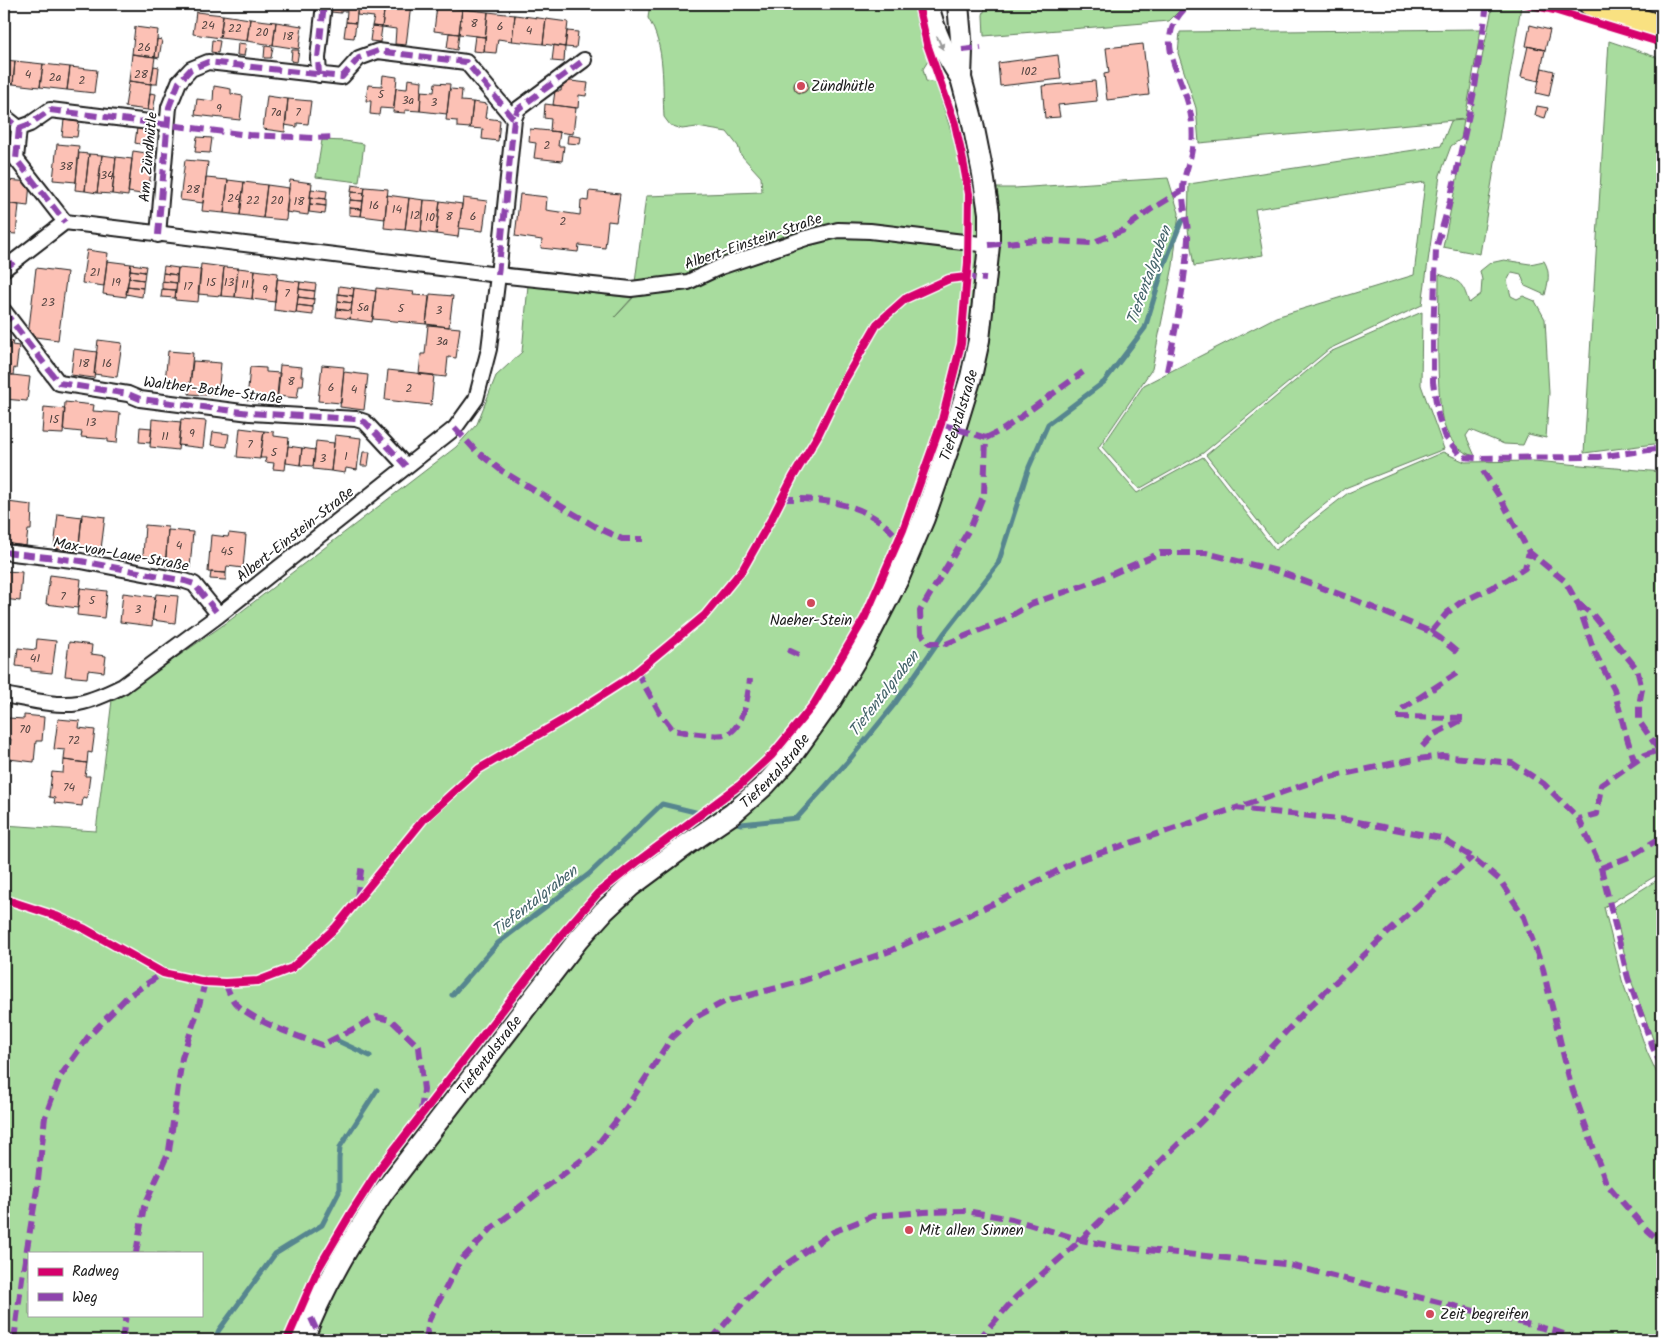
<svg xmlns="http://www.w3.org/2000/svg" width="1666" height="1344" font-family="Kalam,sans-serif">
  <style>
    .green { fill: #a8dc9e; stroke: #627c5d; fill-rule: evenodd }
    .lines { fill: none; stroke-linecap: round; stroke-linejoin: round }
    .stream { stroke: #57868f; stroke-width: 5 }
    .building { fill: #fcc1b5; stroke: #1c1c1c }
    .street-casing { stroke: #1c1c1c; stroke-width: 18 }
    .secondary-casing { stroke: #1c1c1c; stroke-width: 24 }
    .primary-casing { stroke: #1c1c1c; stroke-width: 26 }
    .street { stroke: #fff; stroke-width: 14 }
    .secondary { stroke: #fff; stroke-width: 20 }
    .primary { stroke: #f9e181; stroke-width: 22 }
    .quiet { stroke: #8e44ad; stroke-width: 6; stroke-dasharray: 12 6; stroke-linecap: butt }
    .cycleway-casing { stroke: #fff; stroke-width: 11 }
    .cycleway { stroke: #d6006c; stroke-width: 8 }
    .oneway { fill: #999 }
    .poi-dot { fill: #d1495b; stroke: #fff; stroke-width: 2 }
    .labels { text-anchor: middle; stroke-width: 4; stroke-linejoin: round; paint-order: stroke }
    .number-label { font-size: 12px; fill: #544542 }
    .poi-label { font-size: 15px; fill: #1c1c1c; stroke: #fff; text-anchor: start }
    .street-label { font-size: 15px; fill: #1c1c1c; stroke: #fff }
    .water-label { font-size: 16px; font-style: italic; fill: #436269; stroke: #fff }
  </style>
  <rect width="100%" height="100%" fill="#fff"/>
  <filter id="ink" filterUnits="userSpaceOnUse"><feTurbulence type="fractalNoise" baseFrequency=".02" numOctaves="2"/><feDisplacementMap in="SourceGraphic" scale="10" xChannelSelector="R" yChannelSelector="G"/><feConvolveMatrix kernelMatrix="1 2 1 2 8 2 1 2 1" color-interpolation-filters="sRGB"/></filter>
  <g filter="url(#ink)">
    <!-- green -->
    <path class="green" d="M655 4H913L920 36 928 61 923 69 926 81 936 83 938 90 952 134 964 188H1015L1168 178 1179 213 1173 266 1152 369 1098 448 1137 493 1203 457 1275 550 1348 493 1443 452 1465 462 1534 461 1662 472V872L1604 907 1622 980 1647 1052 1662 1084V1340H4V825L96 831 112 700H115L229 621 456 447 477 424 496 376 522 352 528 285 632 298 615 317 633 298 646 196 762 192 761 177 741 155 738 146 727 132 697 127 682 129 670 125 664 117C662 84 666 47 648 18L649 10ZM29 1253H201V1315H29Z
      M986 4H1186L1169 21 984 36 983 15Z
      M1493 4H1511L1521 6 1480 254 1443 247Z
      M1536 4H1551L1662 37V41L1601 21Z
      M1481 29 1465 119 1199 143 1196 108 1178 53 1180 32Z
      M1609 41 1662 59V443L1584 453Z
      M1464 120 1461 139 1451 146 1440 175 1422 305 1329 349 1203 453 1139 489 1102 447 1144 385 1276 317 1414 275 1425 182 1255 209 1263 255 1194 266 1188 229 1189 184 1441 146 1451 121Z
      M322 140 345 141 364 144 359 182 316 177Z
      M1504 260 1530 264 1544 261C1551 272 1548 283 1545 295L1525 286 1521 274 1512 272 1507 281 1511 296 1517 299 1523 296 1535 301 1545 319 1549 393 1546 438 1528 434 1523 445 1504 444 1470 430 1466 436 1475 456C1459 453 1449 440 1444 425 1441 418 1441 409 1440 402 1436 360 1439 316 1439 274 1461 282 1462 281 1469 303L1481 294 1482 280 1480 271 1490 263Z
      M1422 312 1421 385 1444 449 1345 488 1276 544 1206 455 1330 352Z
      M1662 877V1063L1629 975 1614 907Z"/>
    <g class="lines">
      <!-- stream -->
      <path class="stream" d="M731 821 741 824 797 818 850 759 894 705 945 632 998 564 1029 467 1048 424 1104 382 1145 328 1164 265 1182 220
        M452 995 498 943 589 874 662 804 716 817
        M338 1041 370 1056
        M214 1340 219 1330 275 1254 322 1225 339 1192V1158L340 1147 377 1090"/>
    </g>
    <!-- building -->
    <path class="building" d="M332 4H358L356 23 346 22 347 11H341V13L331 12Z
      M358 4H385L382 27 372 26 374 17 357 15Z
      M385 4 411 5 406 45 395 44 396 29 382 27Z
      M437 6 462 9 459 34 434 31Z
      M462 9 488 12 485 37 459 34Z
      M196 12 223 15 220 38 193 34Z
      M488 12 515 15 512 41 498 39 496 53 484 52Z
      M223 15 250 19 247 41 220 38Z
      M515 15 546 19 543 44 512 41Z
      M250 19 276 22 273 45 247 41Z
      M546 19 568 22 565 47 543 44Z
      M276 22 302 26 299 49 273 45Z
      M346 22 356 23 354 38 344 37Z
      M1530 25 1550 30 1545 50 1526 46Z
      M372 26 382 27 380 42 370 41Z
      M135 27 158 30 155 57 132 54Z
      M567 31 578 32 576 48 565 47Z
      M449 33 459 34 457 50 447 48Z
      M475 36 485 37 484 52 473 51Z
      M157 39 162 40 159 58 155 57Z
      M212 40 220 41 218 53 211 52Z
      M238 43 246 44 244 56 237 55Z
      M1143 44 1149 95 1107 100 1104 74 1109 73 1106 48Z
      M554 45 565 47 564 62 552 61Z
      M265 46 273 47 271 58H264Z
      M1528 46 1545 50 1539 81 1521 77Z
      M292 50H299L297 62 291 61Z
      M132 54 155 57 151 84 129 81Z
      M1058 55 1061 79 1000 86 998 63Z
      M4 60 15 61 13 84 4 83Z
      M15 61 43 64 40 87 13 84Z
      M43 64 70 67 67 90 40 87Z
      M154 66 159 67 157 84H151Z
      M70 67 97 70 94 93 67 90Z
      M1542 68 1554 71 1549 96 1536 93Z
      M383 75 397 77 394 109 380 108 379 115 370 114 371 101H366L368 85 382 86Z
      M408 79 422 81 420 111 405 110V113L393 112 396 88 407 89Z
      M794 86a7 7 0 1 1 14 0a7 7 0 1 1-14 0Z
      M562 80 588 83 586 96 579 95 578 108 553 105 555 91H561Z
      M129 81 151 84 148 110 125 107Z
      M1095 81 1097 101 1058 105 1060 117 1045 118 1042 86Z
      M435 83 450 84 447 114 420 111 421 91 434 92Z
      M214 86 231 89V94L243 96 240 120 195 115 197 99 213 101Z
      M450 89 462 90 461 101 473 102 470 128 457 127V121L446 120Z
      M150 93 156 94 153 111 148 110Z
      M267 96 288 99 285 132 263 129Z
      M288 99 311 101 308 124 297 123V127L285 125Z
      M473 102 487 104 485 118 500 120 498 141 482 139 483 129 470 128Z
      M545 104 576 108 573 134 550 131 551 119 544 118Z
      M1537 106 1548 108 1545 118 1535 115Z
      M64 120 79 122 77 137 62 136Z
      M137 128 152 131 150 146 135 143Z
      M530 129 560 132 558 146H564L562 161 534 158 536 143 529 142Z
      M568 135 581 137 580 144 567 143Z
      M197 137 212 138 210 153 195 152Z
      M57 144 79 146 76 182 53 180Z
      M133 151 153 154 148 195 128 192Z
      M79 153 89 154 85 191 75 190Z
      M89 154 102 155 97 193 85 191Z
      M102 155 116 157 112 194 97 193Z
      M116 157 132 159 128 196 112 194Z
      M185 160 208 162 203 203 180 200Z
      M206 178 228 180 224 213 202 211Z
      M7 180 30 182 28 206 5 203Z
      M228 180 244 182 240 215 224 213Z
      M290 180 312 183 308 215 286 212Z
      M244 182 267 185 263 218 240 215Z
      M267 185 289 188 286 220 263 218Z
      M352 185 365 187 364 193 351 192Z
      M365 187 388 189 385 219 361 216Z
      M311 189 327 191 326 199 310 197Z
      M589 191 620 194 616 222 608 221 605 248 579 245 578 252 541 248 542 240 515 236 520 194 547 197 546 210 580 215 581 200 588 201Z
      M351 192 364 193 363 201 350 200Z
      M387 195 409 198 405 230 384 228Z
      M310 197 326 199V206L310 204Z
      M409 198 424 200 421 232 405 230Z
      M463 198 487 201 483 231 459 228Z
      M350 200 363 201 362 209 349 208Z
      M424 200 440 201 436 234 421 232Z
      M440 201 462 204 458 237 436 234Z
      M4 203 19 205 16 234 4 233Z
      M310 204 326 206 325 214 309 212Z
      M349 208 362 209 361 216 349 215Z
      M87 250 108 253 104 286 82 283Z
      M107 261 131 264 126 297 103 294Z
      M131 264 146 266 145 272 130 270Z
      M201 264 224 267 221 296 198 294Z
      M164 266 178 268 177 275 163 273Z
      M224 267 238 268 235 297 221 296Z
      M36 268 67 272 58 340 28 336Z
      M178 268 201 270 198 302 175 300Z
      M238 268 255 270 252 299 235 297Z
      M130 270 145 272 144 280 129 278Z
      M255 270 278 273 275 302 252 299Z
      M163 273 177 275V283L162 281Z
      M129 278 144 280 143 288 127 286Z
      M277 279 300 282 296 313 274 310Z
      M162 281 177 283 176 290 162 289Z
      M300 282 316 284 315 291 299 289Z
      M127 286 143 288 142 297 126 294Z
      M339 286 354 288 353 296 338 294Z
      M354 288 376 291 372 322 350 319Z
      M376 288 414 292 413 295 429 296 426 324 373 319Z
      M162 289 176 290 175 298 161 297Z
      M299 289 315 291 314 299 298 297Z
      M338 294 353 296 352 303 338 301Z
      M430 294 453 296 449 327 426 324Z
      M298 297 314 299 313 307 297 305Z
      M338 301 352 303 351 311 337 309Z
      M297 305 313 307V315L296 313Z
      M337 309 351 311 350 319 336 317Z
      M428 325 460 328 456 358 448 357 446 377 419 374 421 354H425Z
      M4 340 13 341 12 345 19 346 16 369 14 368 13 375 4 374Z
      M98 340 122 343 117 377 94 374Z
      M74 349 97 352 94 378 71 375Z
      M168 351 193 353 190 384 165 382Z
      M193 361 221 363 218 396 189 394Z
      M280 365 302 367 301 376H304L303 386H299L297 398 277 396Z
      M322 365 344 367 341 403 318 401Z
      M250 367 266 368V372L280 373 277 403 247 400Z
      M388 370 434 375 431 405 385 400Z
      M344 372 368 375 364 410 340 407Z
      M4 374 30 377 27 401 4 399Z
      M65 402 94 405 93 411 120 413 117 443 108 442V439L81 437 82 432 63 430Z
      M44 407 65 409 63 434 42 433Z
      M152 419 181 422 178 450 150 447Z
      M181 419 206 421 203 448 178 445Z
      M140 427 152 428 150 443 139 442Z
      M240 428 264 431 260 459 237 457Z
      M264 431 274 432V436L289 438 285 470 273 469 274 463 265 462 266 458H260Z
      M213 432 229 434 227 447 211 445Z
      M335 435 361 438 357 470 346 468 345 473 331 471Z
      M316 441 334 443 331 471 313 469Z
      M288 446 302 448 300 465 286 463Z
      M302 448 315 450 313 466 300 465Z
      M363 452H370L368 466H361Z
      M7 502 32 505 31 530H28L26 546 4 543V527Z
      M58 514 82 517 78 551 54 548Z
      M82 514 105 517 101 549 79 547Z
      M145 525 168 527 166 558 143 556Z
      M168 530 193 532 190 568 165 566Z
      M229 533 246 535 243 568 227 566 226 573 208 572 211 535 228 537Z
      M4 571 22 572 20 601 4 599Z
      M211 572 226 573V580L210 579Z
      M50 575 81 579 78 608 46 604Z
      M80 588 107 591 104 618 77 615Z
      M123 593 155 597 152 626 120 622Z
      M156 594 178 596 175 623 152 620Z
      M4 635H9L6 657 4 656Z
      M37 639 56 641 52 673 31 671V668L16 666 18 648 36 650Z
      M69 642 92 645 91 654 106 656 104 672 88 670 87 678 65 676Z
      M24 715 44 717 42 741H36L34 762 9 759 11 739 6 738 8 718 24 719Z
      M58 719 80 721 79 728 95 730 92 753 88 752 87 763 64 760 65 750 54 749Z
      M64 760 87 763 85 776H90L87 798 83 797 82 806 54 803 55 798 49 797 52 772 63 773Z"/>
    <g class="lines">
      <defs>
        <path id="street" d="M319 75 318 58 324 4
          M4 116 19 128
          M19 128 30 124 50 110 166 124
          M19 128 16 159 65 222
          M158 235 169 107 179 82 191 69 208 62 342 77 359 58 378 51 466 62 514 119
          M4 269 65 222 498 275 631 289 688 282 720 267 806 238 838 230 870 231 989 245
          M4 311 59 383 128 394 140 399 250 413 356 419 365 422 406 466
          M4 552 81 561 185 581 194 584 219 615
          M4 695C27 699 55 707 79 703 94 700 109 693 123 686L219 615 455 428 476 399 489 349 498 275 514 119 518 109 584 60"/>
        <g id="secondary">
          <path d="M928 4C935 34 944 52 961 78"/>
          <path id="s1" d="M303 1340C322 1288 352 1240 382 1194L578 940 604 911 631 886 689 843 732 814 765 785 792 755 830 702 863 647 899 577 924 518 955 429 971 377 979 340 989 245V213L983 174 972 119 961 78 962 50 958 4"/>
        </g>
        <path id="primary" d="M1590 4 1662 27"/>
      </defs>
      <!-- street casing -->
      <use href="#street" class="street-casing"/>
      <!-- secondary casing -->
      <use href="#secondary" class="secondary-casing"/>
      <!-- primary casing -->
      <use href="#primary" class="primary-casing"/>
      <!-- street -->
      <use href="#street" class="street"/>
      <!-- secondary -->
      <use href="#secondary" class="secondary"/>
      <!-- primary -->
      <use href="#primary" class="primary"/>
      <!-- quiet -->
      <path class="quiet" d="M1487 4 1475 87 1450 201 1436 249 1433 339V382L1438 415 1444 435 1462 457 1476 458 1599 457 1662 448
        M962 50 981 48
        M319 75 318 58 324 4
        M4 116 19 128
        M19 128 30 124 50 110 249 135 314 138 336 137
        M19 128 16 159 65 222
        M158 235 169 107 179 82 191 69 208 62 342 77 359 58 378 51 466 62 514 119
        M989 245 1035 240 1091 243 1122 231 1150 210 1183 190
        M4 269 15 261
        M498 275 514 119 518 109 584 60
        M963 277 986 279
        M4 311 59 383 128 394 140 399 250 413 356 419 365 422 406 466
        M1167 371C1176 327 1185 284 1188 239 1189 223 1182 206 1183 190 1183 176 1190 163 1192 149 1193 138 1193 123 1190 111 1182 72 1149 38 1190 4
        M941 424 986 438 984 494 970 528 920 611 921 633 929 643H945L946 644 1002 621 1031 604 1096 581 1160 553H1206L1277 571 1355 600 1431 632 1440 638 1459 654
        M455 428 476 451 502 471 596 527 622 539H643
        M986 438 1004 429 1083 372
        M1483 471 1501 499 1529 552 1565 581 1578 604 1594 651 1614 689 1626 735 1635 763
        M782 499C822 498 868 503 896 536
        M4 552 81 561 185 581 194 584 219 615
        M1579 604 1593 615 1637 669 1642 689 1639 705V721L1659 750 1645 755 1601 785 1597 814 1579 819
        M1431 632 1447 613 1460 603 1507 580 1525 568 1529 552
        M788 650 799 655
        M637 672 660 713 673 730C684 732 714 737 724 735 744 731 748 695 750 679
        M1402 709 1457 673
        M1397 717 1465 718 1433 735 1421 748
        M1601 868 1629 857 1662 837
        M357 898 362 864
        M225 983C228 989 231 999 236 1004 255 1022 297 1036 322 1045L377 1017 391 1020 419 1047 424 1090 421 1111
        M1662 1067 1653 1048 1628 978 1601 868 1579 819 1544 784 1512 763 1443 756 1409 760 1321 779 1236 808 1347 820 1441 838 1472 857 1500 880 1524 917 1543 969 1570 1082 1606 1183 1643 1226 1662 1243
        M136 1253 144 1207 169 1151 182 1058 197 1013 205 982
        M311 1318 321 1340
        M14 1340 22 1278 37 1189 45 1117 60 1077 88 1037 127 997 163 973
        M122 1340 126 1315
        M426 1340 429 1320 460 1261 492 1228 591 1153 627 1107 672 1037 692 1019 724 1002 799 982 890 951 1008 897 1076 861 1236 808
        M711 1340 741 1305 775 1272 833 1232 873 1216 924 1212 966 1211 1012 1219 1081 1240 1117 1247 1285 1264 1555 1331 1580 1340
        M978 1340 1016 1297 1081 1240 1223 1100 1307 1009 1380 940 1472 857"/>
      <defs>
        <path id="cycleway" d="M1527 4 1554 10 1662 43
          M4 899 56 916 85 929 163 973 205 982 225 983 258 981 292 968 335 928 424 819 479 769 563 720 629 678 705 615 743 569 772 518 793 477 818 435 843 383 877 324 905 299 949 279 966 277
          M287 1340 318 1269 351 1213 380 1168 557 940 598 893 637 862 740 785 772 755 814 704 865 617 903 530 941 424 961 344 968 262 969 194 963 161 955 124 927 44 918 4"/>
      </defs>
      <!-- cycleway casing -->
      <use href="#cycleway" class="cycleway-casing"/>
      <!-- cycleway -->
      <use href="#cycleway" class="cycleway"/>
    </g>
    <!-- one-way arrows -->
    <defs><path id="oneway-solid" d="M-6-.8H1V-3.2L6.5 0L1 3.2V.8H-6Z" transform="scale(1.25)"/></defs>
    <use class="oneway" href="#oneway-solid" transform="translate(940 43) rotate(65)"/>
  </g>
  <!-- markers -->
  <g class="poi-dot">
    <circle cx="801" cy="86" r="5"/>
    <circle cx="811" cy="603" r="5"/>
    <circle cx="909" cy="1230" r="5"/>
    <circle cx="1430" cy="1314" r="5"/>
  </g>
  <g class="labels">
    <!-- number labels -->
    <g class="number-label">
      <text x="474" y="27">8</text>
      <text x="208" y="29">24</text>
      <text x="500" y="30">6</text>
      <text x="235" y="32">22</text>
      <text x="529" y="34">4</text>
      <text x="262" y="36">20</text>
      <text x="288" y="40">18</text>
      <text x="144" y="51">26</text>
      <text x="1029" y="75">102</text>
      <text x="28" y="78">4</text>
      <text x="141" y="78">28</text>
      <text x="55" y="81">2a</text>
      <text x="82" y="84">2</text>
      <text x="381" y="98">5</text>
      <text x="408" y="104">3a</text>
      <text x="434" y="106">3</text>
      <text x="219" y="112">9</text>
      <text x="276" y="116">7a</text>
      <text x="298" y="116">7</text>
      <text x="547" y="149">2</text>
      <text x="66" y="170">38</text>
      <text x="107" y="179">34</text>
      <text x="193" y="193">28</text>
      <text x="234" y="202">24</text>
      <text x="253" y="204">22</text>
      <text x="277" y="204">20</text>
      <text x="299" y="205">18</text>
      <text x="374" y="209">16</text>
      <text x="397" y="213">14</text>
      <text x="415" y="219">12</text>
      <text x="449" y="220">8</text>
      <text x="473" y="220">6</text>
      <text x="430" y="221">10</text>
      <text x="563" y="225">2</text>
      <text x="95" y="276">21</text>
      <text x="116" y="286">19</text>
      <text x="211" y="286">15</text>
      <text x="229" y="286">13</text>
      <text x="245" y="288">11</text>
      <text x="188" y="290">17</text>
      <text x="265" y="293">9</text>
      <text x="287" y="297">7</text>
      <text x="48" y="306">23</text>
      <text x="363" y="311">5a</text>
      <text x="401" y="312">5</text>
      <text x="439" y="314">3</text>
      <text x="442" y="345">3a</text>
      <text x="84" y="367">18</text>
      <text x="107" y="367">16</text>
      <text x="291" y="385">8</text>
      <text x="331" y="391">6</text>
      <text x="409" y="392">2</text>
      <text x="354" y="393">4</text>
      <text x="54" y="423">15</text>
      <text x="91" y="426">13</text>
      <text x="192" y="437">9</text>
      <text x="165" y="440">11</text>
      <text x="250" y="448">7</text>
      <text x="274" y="456">5</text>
      <text x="346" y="460">1</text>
      <text x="323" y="462">3</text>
      <text x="179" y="549">4</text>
      <text x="227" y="555">45</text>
      <text x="63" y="600">7</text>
      <text x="92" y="604">5</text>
      <text x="138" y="613">3</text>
      <text x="165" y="613">1</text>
      <text x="35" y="662">41</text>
      <text x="25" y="733">70</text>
      <text x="74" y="744">72</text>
      <text x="69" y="791">74</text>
    </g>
    <!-- poi labels -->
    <g class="poi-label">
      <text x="811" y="91">Zündhütle</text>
      <text x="811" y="625" text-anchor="middle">Naeher-Stein</text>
      <text x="919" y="1235">Mit allen Sinnen</text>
      <text x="1440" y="1319">Zeit begreifen</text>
    </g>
    <!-- street labels -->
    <g class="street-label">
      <text transform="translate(148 157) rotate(-85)" y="5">Am Zündhütle</text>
      <text transform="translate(753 241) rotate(-19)" y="5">Albert-Einstein-Straße</text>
      <text transform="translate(213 390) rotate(7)" y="5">Walther-Bothe-Straße</text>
      <text dy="5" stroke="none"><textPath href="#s1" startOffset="1152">Tiefentalstraße</textPath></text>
      <text transform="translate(295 534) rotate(-38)" y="5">Albert-Einstein-Straße</text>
      <text transform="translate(121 554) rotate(10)" y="5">Max-von-Laue-Straße</text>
      <text dy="5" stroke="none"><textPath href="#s1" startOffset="748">Tiefentalstraße</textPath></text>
      <text dy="5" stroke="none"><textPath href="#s1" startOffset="342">Tiefentalstraße</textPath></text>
    </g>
    <!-- water labels -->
    <g class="water-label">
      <text transform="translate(1148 275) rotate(-70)" y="6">Tiefentalgraben</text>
      <text transform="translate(883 693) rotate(-52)" y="6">Tiefentalgraben</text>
      <text transform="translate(534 900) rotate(-38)" y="6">Tiefentalgraben</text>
    </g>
  </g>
  <!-- margin -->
  <rect width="1666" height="1344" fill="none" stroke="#fff" stroke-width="20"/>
  <rect x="10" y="10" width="1646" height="1324" fill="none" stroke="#1c1c1c" stroke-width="2" filter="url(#ink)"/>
  <!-- legend -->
  <rect x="28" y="1252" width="175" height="65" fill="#ffffff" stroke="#a4a4a4"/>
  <rect x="38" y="1268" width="25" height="8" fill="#d6006c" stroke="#a4a4a4"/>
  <text x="72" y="1276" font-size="15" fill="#1c1c1c">Radweg</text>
  <rect x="38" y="1293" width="25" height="8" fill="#8e44ad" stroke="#a4a4a4"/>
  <text x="72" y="1302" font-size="15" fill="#1c1c1c">Weg</text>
</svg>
